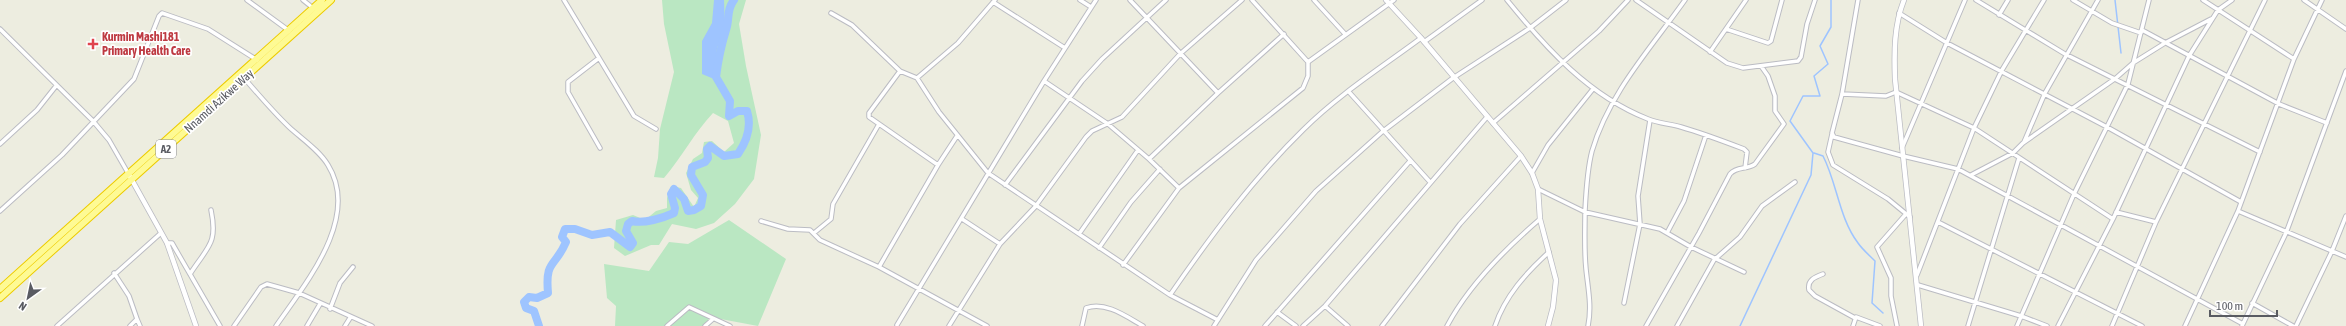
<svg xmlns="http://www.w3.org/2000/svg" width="2346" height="326" font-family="'Asap Condensed',sans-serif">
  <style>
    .green { fill: #bae7c2 }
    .water { fill: #9ec4ff }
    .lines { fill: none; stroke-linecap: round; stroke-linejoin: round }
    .stream { stroke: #9ec4ff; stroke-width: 1.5 }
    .river { stroke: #9ec4ff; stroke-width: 8 }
    .minor-casing { stroke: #bbbcc3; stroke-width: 5.5 }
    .tertiary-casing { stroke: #bbbcc3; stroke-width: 6 }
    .trunk-casing { stroke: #edcc00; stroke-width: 8 }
    .minor { stroke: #fff; stroke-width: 3.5 }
    .tertiary { stroke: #fff; stroke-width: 4.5 }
    .trunk { stroke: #fefa94; stroke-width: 6 }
    .health-dot { fill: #e0444e; stroke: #fff; stroke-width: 1.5 }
    .labels { text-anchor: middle; stroke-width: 3.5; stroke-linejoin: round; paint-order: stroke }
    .shield { fill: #fff; stroke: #8b8c91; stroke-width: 1 }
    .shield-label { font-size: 11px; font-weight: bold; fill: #595b62 }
    .health-label { font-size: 12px; font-weight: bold; fill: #be3a42; stroke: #fff; text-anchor: start }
    .street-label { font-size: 12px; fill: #595b62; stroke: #fff }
  </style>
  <rect width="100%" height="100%" fill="#edede0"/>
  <!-- green -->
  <path class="green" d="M662 0H746L739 24 746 66 761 135 754 179 735 204 714 223 696 229 672 224 659 245H651L625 256 614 248 616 220 633 215 645 220 656 211 667 208V198L671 186 681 188 694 207 698 198 691 190 686 173 693 159 702 153 704 142 712 141 724 152 734 143 728 121 713 113C694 133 682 157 664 178L654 177 658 158 660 129 674 72 664 24Z
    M729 220 786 259 758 326 710 317 705 326H615L616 306 607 298 604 264 649 271 669 242 688 244Z"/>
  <!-- water -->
  <path class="water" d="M714 0H724L725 29 717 48 714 79 702 74V41L712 23Z"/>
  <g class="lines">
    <!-- stream -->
    <path class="stream" d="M2115 0 2121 53
      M1814 153 1823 156C1837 183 1839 218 1858 243 1862 249 1869 255 1875 261L1872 303 1883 313
      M1740 326 1811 175 1813 153 1790 121 1803 96H1820L1814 76 1828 64 1820 46 1831 27V0"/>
    <!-- river -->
    <path class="river" d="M539 326 534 311 526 308 524 302 529 297 537 298 548 293C545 259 555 268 566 242L562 237 565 229H575L592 235 610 232 630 247 633 243 626 231 628 224 632 221C644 224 663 218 674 213L675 208 671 194 674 189 684 199 688 211 694 210 701 206 703 195 691 175 692 167 705 162 708 158 707 149 710 146 724 156 738 154C747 141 752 127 747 111H738L729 116 730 101 716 77C718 61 721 46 726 30 730 19 726 10 734 0"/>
    <defs>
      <path id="minor" d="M247 0 288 30
        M303 0 313 8
        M564 0 634 116 656 129
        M1080 0 1091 7
        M1130 0 1218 93
        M1314 0 1345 34
        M1507 0C1546 48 1589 96 1648 119 1658 123 1670 124 1681 127 1702 133 1723 141 1744 149L1747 152 1745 168
        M1636 0 1727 63 1743 68 1798 61 1801 57 1807 24 1815 0
        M1858 0 1842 94 1832 133 1834 137 1903 156 1958 169 2243 324
        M1976 0 2065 54 2260 152
        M2073 0 2112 23 2141 33
        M2203 0 2294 59
        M2304 0 2346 29
        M993 2 1065 48
        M831 13 852 25 900 71 917 78 939 112 988 173 1170 295 1218 320
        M1899 13 1947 43 2107 127 2241 202
        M1999 15 2008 0
        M0 29 93 121 109 140 128 173
        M1726 29 1768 43 1771 41 1782 0
        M2142 30 2279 104 2327 123
        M1424 42 1482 0
        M1710 52 1746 0
        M599 58 568 82V92L600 148
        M1308 62 1394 0
        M900 71 869 113V117L938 165
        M244 78C259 95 273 112 289 127 302 139 319 150 328 165 361 218 305 284 276 326
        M917 78 958 43 995 0
        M1044 81 1108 124 1149 159 1179 188
        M1349 92 1430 182
        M1842 94 1886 96 1896 92 1974 128 2113 219
        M1493 123 1599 31 1628 0
        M1832 134 1828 152 1833 165 1888 199 1910 217
        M2024 142 2045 93 2098 0
        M0 144 37 110 56 86
        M1902 148 1965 0
        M1149 159 1218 93 1284 34
        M1532 173 1548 145 1593 89
        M1971 175 2013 153 2023 143 2116 78 2133 63 2165 43 2211 19
        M1005 185 1082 81 1102 59 1166 0
        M1538 189 1585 212 1660 229 1691 247 1744 272
        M0 211 62 155 134 79 159 16 162 13 208 29 257 60
        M2238 211 2346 257
        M2116 212 2156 222
        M962 219 1000 244
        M761 221 788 229 810 230 820 240 879 267 987 326
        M1938 222 2142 326
        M814 233 831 219 833 204 879 124
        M1667 233 1684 201 1706 135
        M1079 234 1138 150
        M167 243H172L220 326
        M1099 248 1131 202 1160 169
        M1123 265 1179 188 1303 88 1308 76V62L1252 0
        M879 267 938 165 957 136
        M114 273 129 296 137 319 130 326
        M190 274C208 246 218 244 211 210
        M1823 274C1815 277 1807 280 1809 290L1815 296 1855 318
        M1917 275 1974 128 2002 70 2044 0
        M1918 285 2021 316 2047 326
        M1170 295C1210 237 1253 179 1303 130 1338 95 1382 67 1421 38
        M1624 303 1640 224 1638 196 1650 120
        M2252 303 2293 326
        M1325 306 1348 326
        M330 309 340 283 353 267
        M1277 312 1296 326
        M137 319 140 326
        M897 325 1044 81 1096 0
        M57 326 161 233
        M234 326 261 287 267 284 299 293 372 326
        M307 326 320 304
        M345 326 350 318
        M667 326 689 307 730 326
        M705 326 713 319
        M949 326 1000 244 1035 207 1086 137 1092 131 1122 117 1180 54 1242 0
        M1082 326 1086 308C1106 301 1127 317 1143 326
        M1214 326 1256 260 1316 191 1382 132 1453 78 1530 28 1566 0
        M1265 326 1410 161
        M1303 326 1325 306 1487 117
        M1382 326 1460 224 1521 156
        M1447 326C1469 285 1505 249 1540 219
        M1495 326C1505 296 1526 273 1549 252
        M1588 326C1592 306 1588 289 1586 269 1584 250 1585 230 1585 211 1586 192 1587 170 1592 151 1609 93 1651 48 1685 0
        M1646 326 1699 233 1730 174C1737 166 1747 170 1755 164L1784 124 1775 111V96L1768 76 1761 66
        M1677 326 1714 260 1740 237 1762 206 1795 182
        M1853 326 1856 317 1880 326
        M1897 326 1891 296V278L1877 247 1906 214
        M1968 326 2019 158
        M2017 326 2074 194 2128 84 2149 0
        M2058 326 2113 219 2189 56 2218 10 2232 0
        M2112 326 2156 222 2265 0
        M2185 326 2238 211 2294 59 2322 0
        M2242 326 2286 233 2346 71
        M2296 326 2332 251 2346 216"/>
      <path id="tertiary" d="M1386 0 1421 38 1521 156 1532 173 1538 189 1540 219 1556 280 1553 307 1548 326
        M1904 0C1894 25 1894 52 1895 79L1921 326
        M128 173 167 243 196 326"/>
      <path id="trunk" d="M0 289 322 0
        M0 298 331 0"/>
    </defs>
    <!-- minor casing -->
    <use href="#minor" class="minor-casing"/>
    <!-- tertiary casing -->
    <use href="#tertiary" class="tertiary-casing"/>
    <!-- trunk casing -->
    <use href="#trunk" class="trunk-casing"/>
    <!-- minor -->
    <use href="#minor" class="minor"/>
    <!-- tertiary -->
    <use href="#tertiary" class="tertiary"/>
    <!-- trunk -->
    <use href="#trunk" class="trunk"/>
  </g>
  <!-- markers -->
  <path class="health-dot" d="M91 38h4v4h4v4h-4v4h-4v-4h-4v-4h4z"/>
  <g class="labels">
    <!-- shield labels -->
    <rect class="shield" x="156" y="140" width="20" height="18" rx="3"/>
    <g class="shield-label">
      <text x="166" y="153">A2</text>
    </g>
    <!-- health labels -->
    <g class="health-label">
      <text x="102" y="41">Kurmin Mashi181<tspan x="102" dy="14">Primary Health Care</tspan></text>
    </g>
    <!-- street labels -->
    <g class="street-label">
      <text transform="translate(219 101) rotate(-42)" y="4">Nnamdi Azikwe Way</text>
    </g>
  </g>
  <!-- north arrow -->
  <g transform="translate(28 298) rotate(213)" stroke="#ffffff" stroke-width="3" paint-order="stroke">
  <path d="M0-3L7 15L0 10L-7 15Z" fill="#595b62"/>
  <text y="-6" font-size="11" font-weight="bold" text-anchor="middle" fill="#595b62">N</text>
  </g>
  <!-- scale -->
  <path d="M2210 310v6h67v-6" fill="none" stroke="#595b62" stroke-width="2"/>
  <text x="2216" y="310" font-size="12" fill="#595b62" stroke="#ffffff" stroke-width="3" paint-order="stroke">100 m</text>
</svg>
